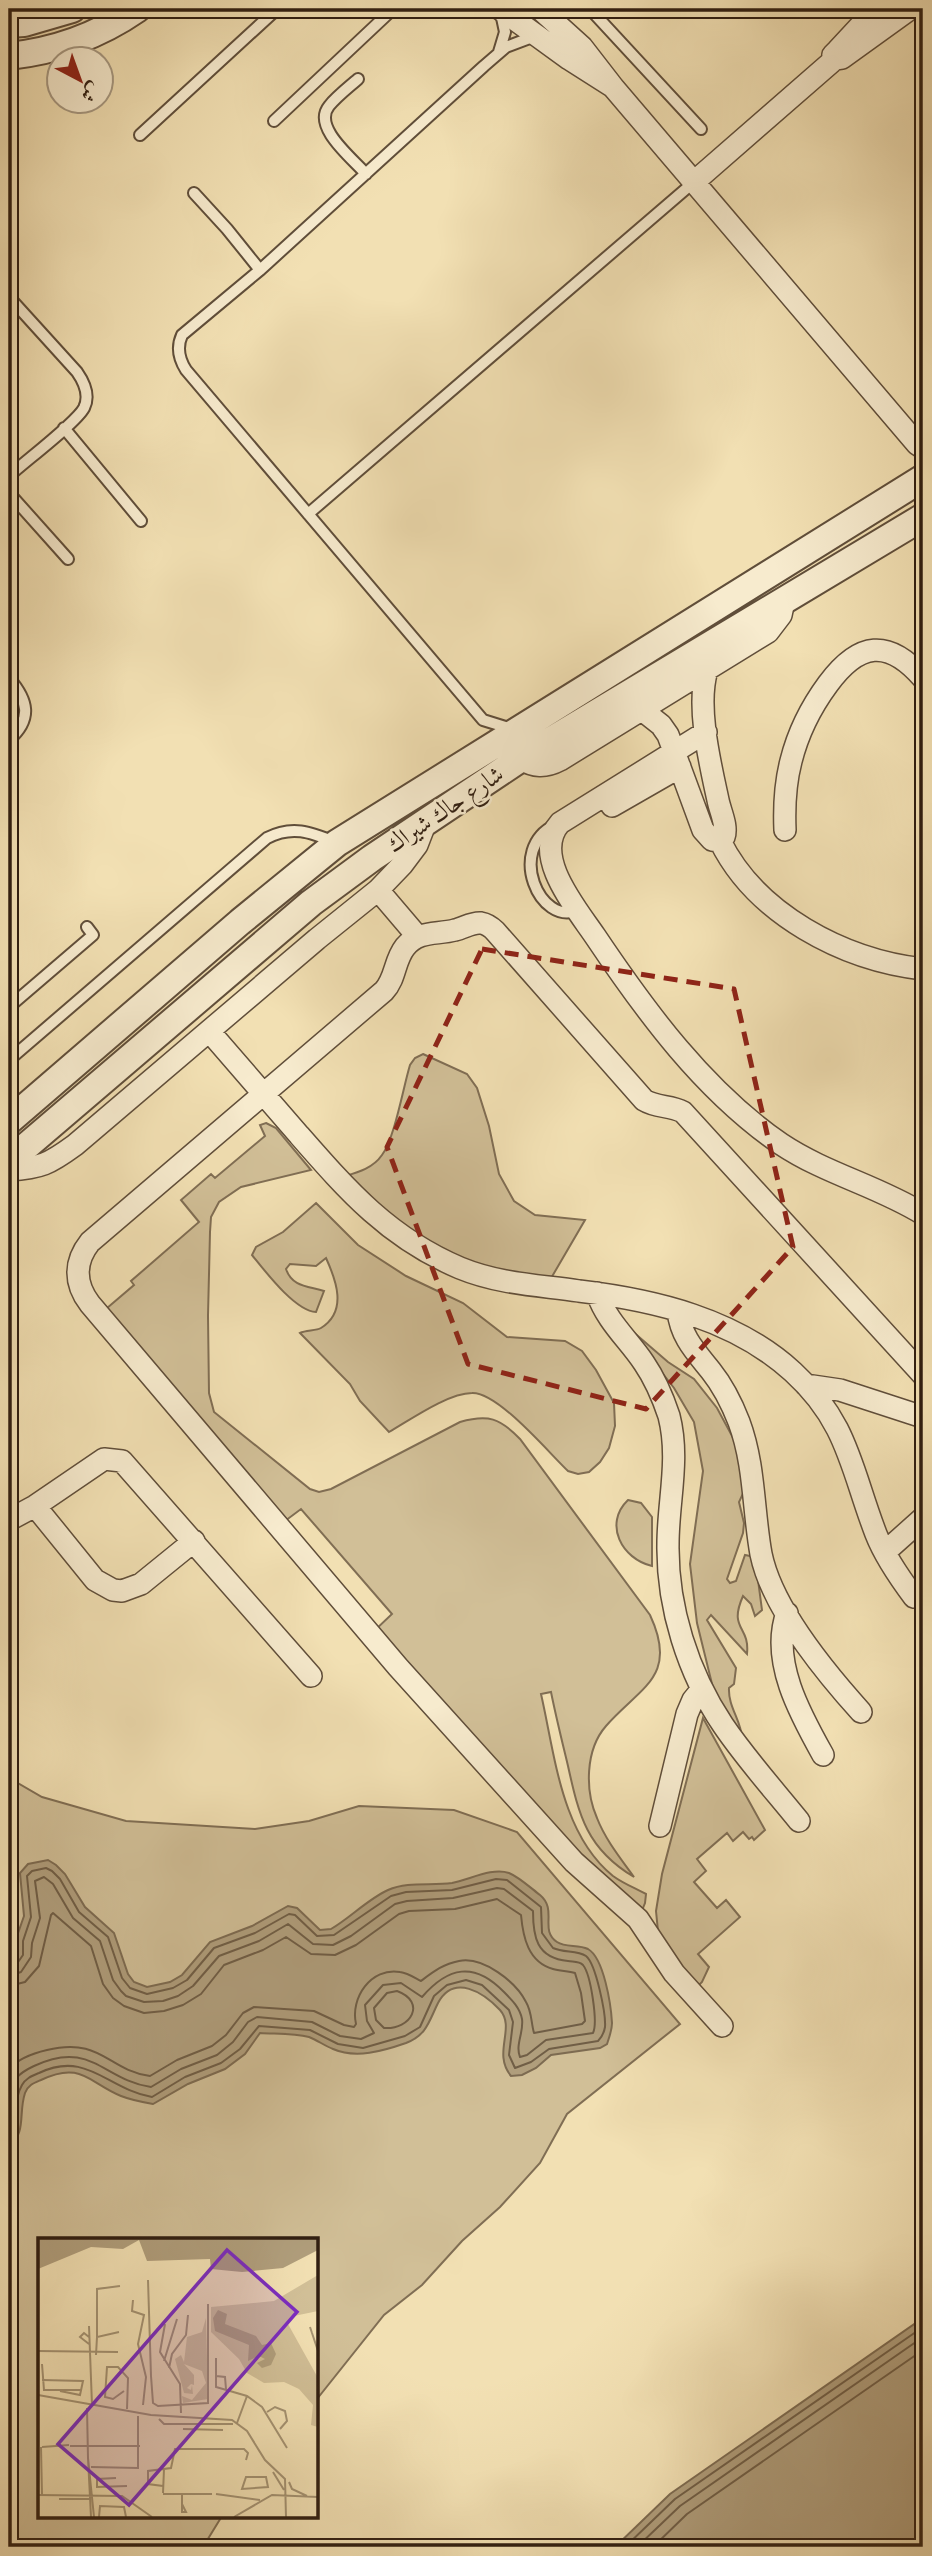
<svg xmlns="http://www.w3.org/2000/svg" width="932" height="2556" font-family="Vollkorn,Amiri,serif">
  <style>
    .green { fill: #d1bf97; stroke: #806e54; stroke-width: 2 }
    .water { fill: #b09e7c; stroke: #7d6b51; stroke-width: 2 }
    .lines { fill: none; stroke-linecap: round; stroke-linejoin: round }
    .shore { stroke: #705e46; stroke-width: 2 }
    .service-casing { stroke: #604e3a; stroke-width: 14 }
    .minor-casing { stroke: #604e3a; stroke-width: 24 }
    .tertiary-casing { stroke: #604e3a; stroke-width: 30 }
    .service { stroke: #f7ebce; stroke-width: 10 }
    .minor { stroke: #f7ebce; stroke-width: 21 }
    .tertiary { stroke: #f7ebce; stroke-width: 26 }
    .marked { fill: none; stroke: #8f2418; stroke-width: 5; stroke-dasharray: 14 9; stroke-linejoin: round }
    .labels { text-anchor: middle; stroke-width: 5; stroke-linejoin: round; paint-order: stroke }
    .street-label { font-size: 24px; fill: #301e11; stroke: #f7ebce }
    .inset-road { fill: none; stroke: #a49272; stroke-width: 2 }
    .view { fill: #7b2cbf; fill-opacity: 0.15; stroke: #7b2cbf; stroke-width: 3.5 }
    .inset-edge { fill: none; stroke: #301e11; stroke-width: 3.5 }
  </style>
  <rect width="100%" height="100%" fill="#f2e0b3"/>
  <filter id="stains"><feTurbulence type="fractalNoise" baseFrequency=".00286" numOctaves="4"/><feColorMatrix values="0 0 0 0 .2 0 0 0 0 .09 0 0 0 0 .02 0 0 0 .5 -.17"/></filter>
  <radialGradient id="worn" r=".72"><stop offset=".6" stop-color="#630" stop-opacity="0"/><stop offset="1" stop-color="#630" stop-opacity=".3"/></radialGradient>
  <!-- green -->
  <path class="green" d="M423 1054 467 1074 477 1088 489 1126 499 1174 514 1201 535 1215 585 1220 550 1280 485 1272 424 1246 345 1176C359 1172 373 1168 382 1155 395 1137 403 1088 410 1065L415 1058Z
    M266 1123 276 1128 311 1170 241 1187 219 1202 211 1217 210 1232 208 1316 209 1393 214 1412 310 1489 319 1492 331 1489 460 1422C488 1414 500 1418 520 1439L650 1615C679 1677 640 1687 606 1726 585 1750 585 1791 597 1818 605 1839 621 1859 634 1877 587 1849 579 1816 568 1766 562 1741 556 1717 551 1692L541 1694C555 1755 561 1834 613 1876 624 1884 635 1888 646 1894L645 1903 641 1913 636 1914 373 1632 392 1614 301 1509 281 1524 100 1314 134 1285 131 1281 199 1222 181 1200 211 1174 215 1178 265 1136 260 1125Z
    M316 1203 358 1245 406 1276 463 1303 507 1337 565 1341 582 1351 596 1370 614 1403 615 1426 609 1448 600 1462 589 1472 578 1474 568 1471C548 1452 498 1392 472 1393 448 1393 410 1420 389 1432L360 1401 350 1384 300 1333C306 1330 316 1331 321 1328 348 1311 336 1280 326 1258L316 1266 290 1264 286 1269C292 1287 308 1286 324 1291L316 1312C295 1311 265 1271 252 1255L256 1247 283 1232Z
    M624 1324 668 1362 694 1379 717 1408 738 1447 747 1485 739 1502 744 1523 743 1533 727 1579 730 1583 736 1581 745 1555 755 1557 762 1610 755 1616 751 1604 743 1596C728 1630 750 1625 747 1654L711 1615 707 1620 736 1668 734 1684 729 1688C728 1707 741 1720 742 1738L728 1722 713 1688 697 1623 690 1564 703 1471 694 1422 674 1388Z
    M628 1500 641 1503 652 1517V1566C622 1559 603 1524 628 1500Z
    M703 1718 765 1830 754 1840 752 1837 749 1839 743 1832 733 1841 727 1833 697 1859 706 1871 694 1882 717 1908 726 1900 740 1917 698 1954 709 1967 702 1982 695 1989 658 1931 656 1911 662 1874Z
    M9 1778 42 1797 126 1821 255 1829 309 1821 359 1806 454 1810 517 1832 680 2024 567 2114 540 2163 500 2207 462 2241 422 2285 384 2315 317 2399V2239H40V2516H222L203 2547H9Z"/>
  <!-- water -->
  <path class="water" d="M48 1860 56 1865 65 1874 85 1907 114 1933 128 1974 134 1982 147 1987 170 1982 182 1975 210 1942 252 1926 288 1906 297 1908 320 1930 331 1929C350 1918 368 1899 388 1890 408 1881 431 1886 452 1883 469 1880 492 1867 509 1873 519 1877 532 1889 540 1895 558 1910 539 1930 557 1942 566 1948 578 1944 588 1949 604 1958 611 2005 612 2023 612 2030 609 2038 607 2044L600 2048 551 2055 536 2068 522 2075 511 2076C492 2053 516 2028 500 2010 484 1993 454 1973 438 2003 429 2021 427 2035 406 2043 383 2051 356 2059 333 2049 325 2046 317 2040 309 2037 294 2033 275 2034 260 2033L245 2054 225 2069 188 2084 153 2104C142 2102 131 2100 121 2096 88 2082 81 2061 41 2080 34 2083 28 2085 25 2093 18 2115 27 2130 9 2148V1963L16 1952V1939L24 1916 20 1873 28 1864Z
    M923 2318V2547H615L670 2494Z"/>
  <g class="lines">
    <!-- shore -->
    <path class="shore" d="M9 1967 16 1965 23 1955V1941L31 1917 27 1876 32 1871 46 1868 52 1871 60 1879 79 1912 108 1937 122 1978 130 1988 147 1994 173 1988 187 1980 214 1948 255 1933 289 1914 295 1915 317 1936 334 1935 391 1896 406 1892 452 1890 496 1879 507 1880 541 1907 542 1933 553 1948C564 1953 577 1950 586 1956 596 1964 606 2014 605 2027 604 2033 602 2037 598 2041L549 2049 531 2062 515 2068 509 2055 513 2022 509 2010 482 1985 466 1980 447 1985 434 1996 420 2027 405 2036 363 2048 338 2044 310 2030 259 2026 240 2049 221 2063 185 2077 152 2097C107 2089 87 2050 39 2073 32 2076 26 2078 22 2085 12 2102 19 2122 9 2138
      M9 1976 21 1972 31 1957 32 1943 40 1918 35 1881 44 1877 53 1884 73 1918 100 1941 113 1980 121 1991 126 1996 144 2002 163 2001 178 1996 193 1986 219 1956 259 1941 288 1924 313 1944 333 1945 351 1936 395 1904 407 1901 453 1898 497 1888 504 1889 533 1911C533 1936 536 1958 568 1961 573 1962 579 1961 583 1965 591 1975 598 2023 593 2033L546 2040 527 2055 520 2057C515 2045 524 2032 522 2019 520 2008 512 2000 504 1992 474 1961 448 1967 422 1997L401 1983 383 1985 365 2005 367 2021 374 2033 361 2039 340 2036 312 2022 257 2017 248 2022 233 2042 217 2055 181 2069 151 2087C103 2080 91 2039 34 2066 19 2073 11 2080 9 2097
      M9 1986 25 1982 39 1966 51 1915 53 1913 91 1946 103 1984 113 1998 124 2006 144 2013 164 2011 183 2005 201 1994 224 1965 263 1950 286 1937 311 1954 335 1955 356 1945 399 1914 409 1911 455 1909 497 1899 521 1915C523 1937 528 1962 553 1969 560 1971 568 1971 575 1973L581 1993 585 2021 582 2024 534 2033C531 2023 532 2012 526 2002 516 1982 483 1956 459 1961 443 1964 433 1972 421 1981 415 1978 408 1973 400 1972 371 1967 350 1998 356 2024L354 2027 344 2025 314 2011 254 2007 243 2013 226 2035 212 2046 177 2060 150 2076C107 2070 102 2037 47 2050 34 2053 18 2059 9 2069
      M397 1991C427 2002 411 2030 384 2028L376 2020 374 2008 387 1993Z
      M625 2547 675 2499 923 2327
      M637 2547 680 2506 923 2337
      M653 2547 687 2514 923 2350"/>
    <defs>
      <path id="service" d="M590 9 701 129
        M499 52 505 32 501 13
        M358 79C349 87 337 96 329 106 312 127 352 158 366 174
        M274 121 393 9
        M140 135 277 9
        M194 193 227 229 260 270
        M9 297 77 372C84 382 90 396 84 408 76 423 24 462 9 476
        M64 428 141 521
        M9 493 68 559
        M308 514 694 182
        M9 678C28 700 33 719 9 740
        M512 729 483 720 186 370C179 359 176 348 182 335L260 270 484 66 506 47 535 36
        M555 825C506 849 540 927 578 910
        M9 1007 93 935 87 927
        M9 1060 267 838C292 825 310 832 335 842"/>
      <path id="minor" d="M500 9 569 59 613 87 582 47 540 9
        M876 9 837 51 833 55 835 59 842 58 910 9
        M613 87 917 444 923 448
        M694 182 835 59
        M707 670C696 706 710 763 718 800 720 811 728 826 724 837L720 841
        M642 710 661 725 668 735 703 830 712 840 720 841
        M706 732 560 823C531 855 576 908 595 936 646 1012 704 1091 781 1144 826 1174 878 1186 923 1214
        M520 759C534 767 545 768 560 760L768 632 781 615 784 601
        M612 806 680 767
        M785 830C784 806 785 784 791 761 798 733 811 707 828 684 859 642 888 638 923 678
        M720 841C756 914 843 960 923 969
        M378 890 418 937
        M209 1031C239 1066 269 1100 299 1135 348 1191 389 1238 460 1268 499 1284 538 1285 579 1291 655 1300 735 1319 793 1372 848 1422 851 1469 876 1534 885 1557 899 1577 914 1597
        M9 1170C41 1168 49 1164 75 1145L317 939 378 890 402 865 417 845 427 819
        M597 1293C607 1322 628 1339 644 1363 655 1379 663 1398 669 1416 680 1459 668 1501 668 1544 667 1607 688 1673 723 1725 746 1759 774 1790 799 1821
        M678 1311C681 1337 695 1351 711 1371 723 1386 732 1404 739 1422 755 1465 753 1510 761 1554 772 1608 824 1671 861 1712
        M806 1385 840 1390 923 1417
        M35 1506 95 1580 113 1590 122 1591 141 1584 194 1541
        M9 1520 35 1506 104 1459 122 1461 311 1676
        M885 1552 923 1518
        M787 1613C770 1660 800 1714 823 1755
        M660 1826 687 1714 693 1700 702 1689
        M722 2026 674 1973 638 1919 574 1862 398 1667 90 1304C74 1283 74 1262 90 1242L384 991C396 978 394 961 405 947 419 930 436 935 455 930 464 928 472 922 481 923 487 924 491 927 495 931L644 1100C657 1108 670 1105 683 1112L923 1375"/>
      <path id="tertiary" d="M9 24 24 23 72 9
        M9 56C56 51 98 36 137 9
        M9 1121 240 922 337 843 923 478
        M9 1161 311 903 372 858 520 759 923 517"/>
    </defs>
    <!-- service casing -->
    <use href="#service" class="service-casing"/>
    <!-- minor casing -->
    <use href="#minor" class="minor-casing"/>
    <!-- tertiary casing -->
    <use href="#tertiary" class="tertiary-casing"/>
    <!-- service -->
    <use href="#service" class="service"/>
    <!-- minor -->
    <use href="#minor" class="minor"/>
    <!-- tertiary -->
    <use href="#tertiary" class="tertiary"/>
  </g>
  <!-- marked area -->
  <path class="marked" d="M482 949 734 989 793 1247 646 1409 468 1364 387 1147Z"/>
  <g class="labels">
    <!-- street labels -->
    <g class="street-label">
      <text transform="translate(445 809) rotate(-34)" y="8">شارع جاك شيراك</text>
    </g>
  </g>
  <!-- overview -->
  <g transform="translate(38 2238)">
    <rect width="280" height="280" fill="#f2e0b3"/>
    <path d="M280 37V73L256 78 250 86 280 140V189L273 187 275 167 261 151 246 144 226 145 209 135 201 121 173 94V69L236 63ZM168 80 170 161 145 165 144 158 154 162 168 145 164 133 146 126 156 137V147L153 146 149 150 153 152 154 147 155 156 146 155 137 121 143 117 146 124 149 99 164 94Z" fill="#d1bf97"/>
    <path d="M0 1H280V12L245 30 204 34 173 31 172 21 109 23 101 2 85 11 53 9 0 31ZM180 72 189 76 187 86 218 98 224 107 233 105 238 116 233 127 224 130 219 125 227 121 221 118 210 123 211 107 177 93 175 80Z" fill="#b09e7c"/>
    <path class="inset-road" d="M110 42 113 138 115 165 120 168 170 165V66M95 62 94 73 106 77 100 106 108 139 105 167M127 86 122 114 142 146 143 175M51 88 54 167M274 95 272 89 280 113M51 99 46 95 42 99 51 106M59 99V51L82 48M0 113 80 114M58 117 59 99 81 94M178 120V149L209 158 224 169 249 210M126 123 139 81M4 126 6 152H44M131 130 134 116 148 97 150 77M178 138 187 139 188 151M4 142 45 143 42 157 22 153M86 153 75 161 67 159 69 129H80L90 140 89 171M0 157 113 177 194 182 209 193 227 222 247 241 248 279M49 170 50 220M229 174 237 169 247 173 249 183 242 191M121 181 126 186H195M199 185 209 158M145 191 185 192M32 208H102M3 209 4 257M4 209 31 207M53 229 100 230V178M235 234 246 252M208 239H228L230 249 204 251ZM78 240 59 241V249L89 248M251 244 254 251 269 258M125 248 110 246V233L133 230 137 211H206L210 215 208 222M125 255 126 231M125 256H174M178 256 222 262M0 257 84 258 114 279M21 261H53M144 266 148 274H144V257M53 279 50 220 56 279M61 279 62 268 86 269 88 279M196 279 234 257 280 259"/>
    <path class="view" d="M189 12 259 74 91 267 20 206Z"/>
    <rect width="280" height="280" class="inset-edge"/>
  </g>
  <!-- margin -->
  <rect width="932" height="2556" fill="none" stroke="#f2e0b3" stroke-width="35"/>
  <rect x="10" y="10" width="911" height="2535" fill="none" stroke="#301e11" stroke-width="3.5"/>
  <rect x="18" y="18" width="897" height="2521" fill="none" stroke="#301e11" stroke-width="2"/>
  <!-- north arrow -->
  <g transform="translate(80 80) rotate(139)"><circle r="33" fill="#f7ebce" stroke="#a79982" stroke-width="2"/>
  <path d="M0-5L12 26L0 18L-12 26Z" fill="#8f2418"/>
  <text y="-10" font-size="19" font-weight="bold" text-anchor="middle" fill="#301e11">ش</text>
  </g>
  <rect width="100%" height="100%" filter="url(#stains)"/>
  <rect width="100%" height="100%" fill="url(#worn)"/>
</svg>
